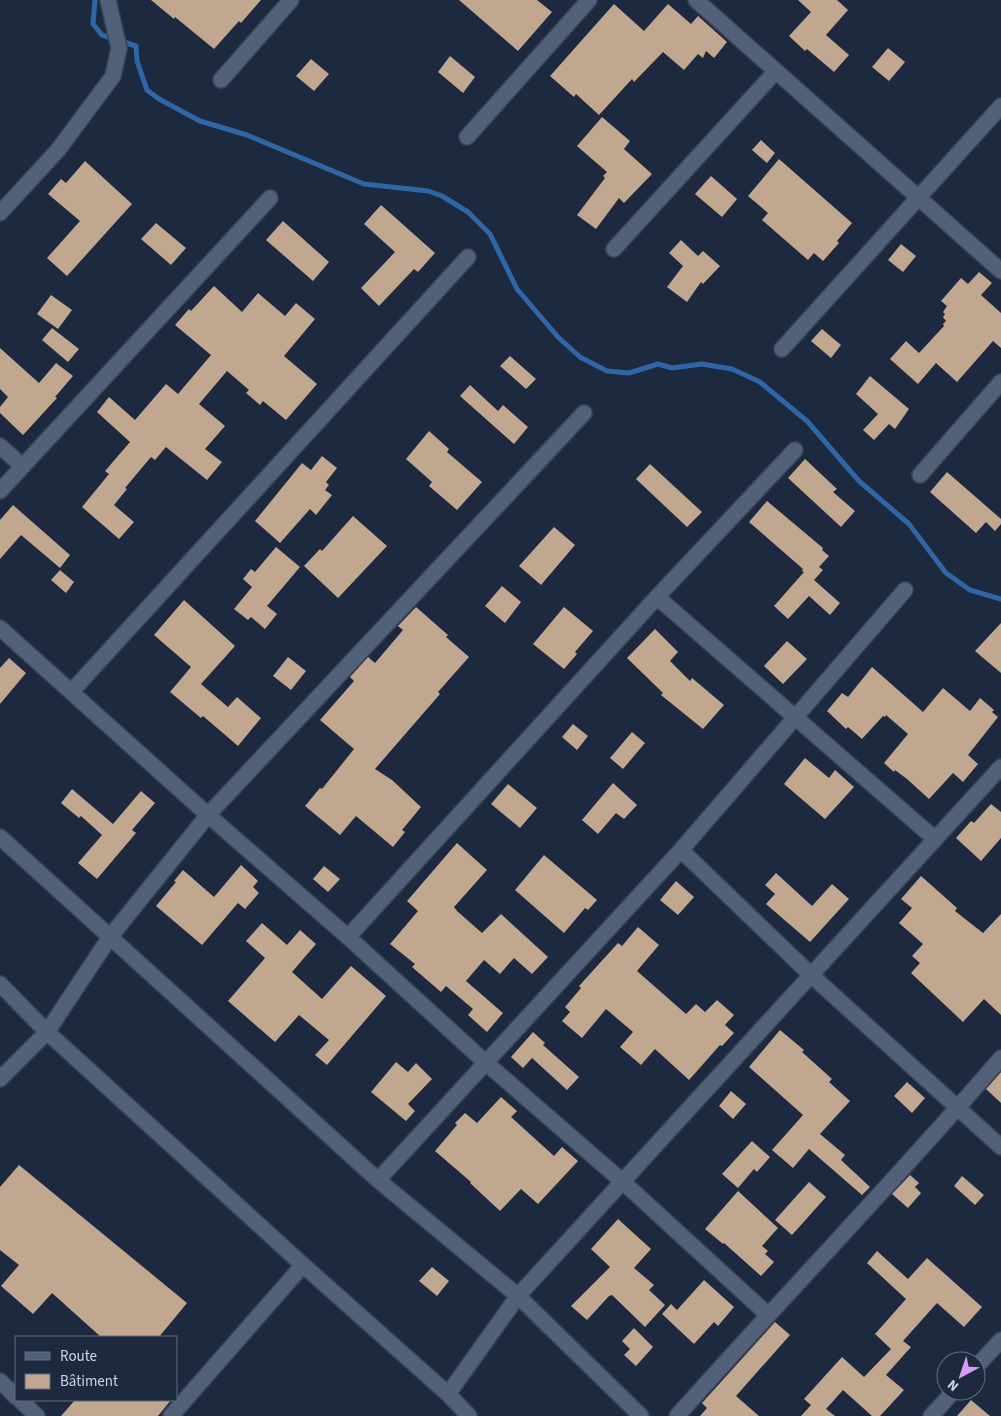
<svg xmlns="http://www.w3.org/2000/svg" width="1001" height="1416" font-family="'Source Sans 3',sans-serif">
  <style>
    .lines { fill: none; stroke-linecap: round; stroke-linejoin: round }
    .stream { stroke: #2f66a6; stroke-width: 5 }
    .building { fill: #c1a790 }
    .minor-casing { stroke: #394456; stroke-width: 18 }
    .minor { stroke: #526179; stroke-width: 15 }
  </style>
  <rect width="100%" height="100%" fill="#1c293e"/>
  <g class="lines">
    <!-- stream -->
    <path class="stream" d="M95 0 93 24 102 35 136 46 137 61 147 90 159 99 200 121 247 135 364 184 428 191 442 196 468 212 490 234 517 289 558 337 580 357 607 371 629 373 658 364 672 368 702 364 732 369 760 382 807 421 859 481 909 524 946 573 970 590 1001 599"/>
  </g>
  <!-- building -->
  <path class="building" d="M151 0H261L241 23 239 21 214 49 175 17 174 19Z
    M459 0H537L552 12 518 51Z
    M798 0H837L848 10 826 35 849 55 834 72 807 49 805 51 789 36 811 12Z
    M614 4 644 31 668 4 691 24 698 16 727 42 714 58 706 51 703 58 698 54 684 70 663 52 634 82 632 79 599 115 576 94 574 97 550 76Z
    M888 48 905 62 889 81 872 67Z
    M450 56 475 77 463 93 438 72Z
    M311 59 329 74 314 91 296 76Z
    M602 117 630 141 624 149 652 174 624 203 619 198 596 229 577 215 605 178 603 176 607 172 577 146Z
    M761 140 775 153 767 163 752 150Z
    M779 159 852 223 837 241 839 243 823 261 814 253 808 260 762 220 768 213 748 196Z
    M85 161 132 204 67 276 47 258 80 221 48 194 61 179 66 183Z
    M711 176 737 199 722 217 695 194Z
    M381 205 435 253 418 272 414 269 379 306 361 288 395 252 364 224Z
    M283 221 329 262 313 281 266 240Z
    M156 223 186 248 171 265 141 239Z
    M681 240 698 256 703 251 720 266 703 284 701 282 687 302 667 287 683 266 669 253Z
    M901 244 916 256 903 272 888 260Z
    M979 272 992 283 981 295 1001 313V348L993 341 957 382 936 363 918 384 890 359 906 341 919 353 944 326 943 324 946 321 943 317 945 314 943 312 947 306 941 301 961 278 968 284Z
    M214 286 242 312 258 293 285 316 296 303 315 319 284 356 317 384 286 420 263 401 260 405 246 393 249 390 227 371 199 404 225 426 205 449 222 462 207 480 166 447 155 460 151 457 125 488 127 489 114 505 134 522 119 539 82 507 109 474 105 471 130 442 97 412 109 397 135 420 166 384 178 394 211 355 175 325 189 309 191 311Z
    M51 295 72 310 58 329 37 314Z
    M52 328 79 349 68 362 42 340Z
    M822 329 841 345 831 358 811 341Z
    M0 348 39 383 56 363 73 376 55 397 57 398 23 435 0 413V407L8 397 0 389Z
    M510 356 536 379 526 389 500 366Z
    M870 376 909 409 895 429 889 424 874 440 863 430 878 414 856 394Z
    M470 385 498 411 503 405 528 427 514 444 460 396Z
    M429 431 449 449 447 452 482 482 457 510 429 486 432 482 406 459Z
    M322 456 337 468 326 482 329 485 325 490 332 495 316 515 310 509 280 543 255 521 302 463 311 470Z
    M805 459 837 489 833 492 855 511 841 527 788 478Z
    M650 464 702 512 687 527 636 479Z
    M947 472 1001 519V524L995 531 986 522 976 533 930 492Z
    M767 501 823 548 822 550 829 556 819 567 823 570 814 580 840 603 830 615 809 596 788 619 774 606 804 572 802 571 803 569 749 522Z
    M13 505 70 555 60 568 21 535 0 559V520Z
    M353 516 387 546 338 598 304 566 320 549 322 551Z
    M554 527 575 545 541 585 519 566Z
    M276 547 300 567 267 606 277 614 265 629 251 617 248 620 234 609 252 587 243 579 251 569 255 572Z
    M60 570 74 582 66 593 51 580Z
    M502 586 521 602 505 623 485 606Z
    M184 600 235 646 201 684 228 707 237 697 261 718 238 746 203 716 201 718 170 692 191 667 154 635Z
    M416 607 448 635 446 637 469 657 438 692 440 694 375 769 392 780 421 807 402 830 405 832 393 847 356 816 340 835 305 806 320 788 322 789 354 749 320 720 354 681 350 677 368 657 375 663 403 630 398 626Z
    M564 607 593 631 575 652 577 654 564 669 533 644Z
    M1001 623V673L975 651Z
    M655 629 678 652 670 661 690 681 692 678 724 705 703 729 661 695 663 693 627 658Z
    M787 641 807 659 783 684 764 666Z
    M288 657 306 671 291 690 273 676Z
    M9 658 26 673 0 704V668Z
    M872 667 923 712 943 688 970 711 980 698 994 710 992 712 998 717 968 755 978 764 963 782 953 773 929 799 907 779 895 770 894 772 884 763 908 734 886 715 885 717 883 716 862 739 848 727 846 729 827 711 842 693 848 697Z
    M573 724 588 736 577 750 562 737Z
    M632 732 645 743 623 769 610 758Z
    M805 758 829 778 835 770 854 787 825 819 784 784Z
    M613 783 637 805 624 819 616 813 598 834 582 820Z
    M508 784 537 808 520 828 491 804Z
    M72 789 113 824 141 791 155 803 132 830 136 833 97 879 78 863 102 835 81 816 79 818 61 803Z
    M991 804 1001 812V838L981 861 956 838 971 821 974 823Z
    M457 843 487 870 454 907 457 911 482 933 501 914 548 957 532 974 514 958 500 974 484 960 466 981 503 1013 487 1032 468 1015 473 1009 446 986 441 992 412 967 415 964 390 944 418 911 407 901Z
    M544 855 597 900 588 910 585 908 564 933 515 890Z
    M241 865 258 881 253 887 259 893 245 909 238 903 202 945 156 906 176 882 174 881 183 870 214 897Z
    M324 866 340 879 328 892 313 879Z
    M776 873 812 906 832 884 849 899 810 942 766 904 775 894 765 885Z
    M921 876 957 908 955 911 983 933 1001 914V1015L984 999 963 1022 911 973 920 963 912 956 923 944 899 923 912 908 901 899Z
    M676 881 694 897 678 915 660 900Z
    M262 923 287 945 300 930 316 944 292 972 322 999 351 966 386 996 327 1065 315 1055 329 1040 299 1015 275 1042 228 1001 265 958 246 941Z
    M638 927 659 945 637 971 686 1014 696 1004 705 1012 717 1000 734 1015 725 1025 734 1033 722 1046 720 1045 689 1080 655 1049 641 1065 620 1047 633 1032 606 1009 582 1038 562 1021 570 1012 565 1007 581 988 579 986 618 943 622 946Z
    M780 1030 804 1050 802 1052 832 1079 829 1082 850 1101 820 1134 845 1155 841 1160 870 1187 862 1195 809 1149 793 1168 772 1150 803 1115 749 1067Z
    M533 1032 545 1043 543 1045 579 1077 567 1090 532 1058 523 1068 511 1057Z
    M396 1062 408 1072 416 1063 432 1079 408 1104 415 1111 406 1121 371 1092Z
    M1001 1072V1103L986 1089Z
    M907 1082 925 1098 912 1113 894 1096Z
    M731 1091 746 1104 733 1119 719 1106Z
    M501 1097 517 1111 511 1117 554 1156 562 1147 578 1161 538 1204 521 1189 500 1211 470 1183 471 1182 435 1151 457 1125 455 1123 465 1113 477 1123Z
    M752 1141 770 1157 757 1172 754 1169 738 1188 722 1174Z
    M19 1165 187 1303 159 1337H101L52 1293 33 1314 1 1286 19 1265 0 1250V1187Z
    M910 1175 919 1183 915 1187 921 1193 908 1208 892 1194Z
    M962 1176 984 1195 975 1205 954 1186Z
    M809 1182 826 1197 792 1235 775 1220Z
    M738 1191 778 1228 762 1246 768 1251 765 1254 774 1262 761 1276 724 1243 723 1244 705 1229Z
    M618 1219 651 1249 634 1268 654 1285 649 1290 665 1305 645 1327 612 1295 609 1296 587 1320 571 1306 610 1267 591 1249Z
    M877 1251 908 1279 927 1258 982 1307 964 1327 937 1303 903 1341 911 1347 886 1375 904 1390 880 1416H872L843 1390 826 1409 835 1416H801L811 1405 804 1399 842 1357 864 1377 891 1349 875 1334 906 1299 867 1263Z
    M432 1267 449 1281 437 1296 419 1281Z
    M704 1280 734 1307 718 1326 714 1322 694 1344 662 1314 671 1304 677 1310Z
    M775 1322 790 1335 736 1396 759 1416H700L707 1408 702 1403Z
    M634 1328 653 1347 636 1366 624 1355 630 1349 622 1341Z
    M75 1400H171L158 1416H61Z
    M971 1400 990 1416H957Z"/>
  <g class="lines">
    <defs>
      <path id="minor" d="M696 0 1001 271
        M221 80 291 0
        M467 137 589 0
        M0 213 58 150 113 76 119 48 108 0
        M614 249 776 71
        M782 349 1001 106
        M0 446 22 466
        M920 475 1001 382
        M0 491 270 198
        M657 597 935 839
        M0 628 208 815 348 937 485 1062 623 1182 767 1314
        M72 691 468 257
        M0 837 378 1180 518 1296 641 1416
        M681 850 811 975 1001 1147
        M348 937 657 597 795 450
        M0 984 47 1032 303 1265 448 1394 469 1416
        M0 1079 47 1032 110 937 208 815 584 413
        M378 1180 681 850 905 590
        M976 1367 1001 1340
        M0 1381 16 1397
        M448 1394 518 1296 1001 767
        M20 1400 37 1416
        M171 1416 303 1265
        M677 1416C784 1296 896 1180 1001 1058
        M931 1416 954 1391"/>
    </defs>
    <!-- minor casing -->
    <use href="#minor" class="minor-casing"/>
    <!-- minor -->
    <use href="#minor" class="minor"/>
  </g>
  <!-- legend -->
  <rect x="15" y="1336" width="162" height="65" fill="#1c293e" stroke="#626d80"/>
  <rect x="25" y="1352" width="25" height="8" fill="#526179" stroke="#626d80"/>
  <text x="60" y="1361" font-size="15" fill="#cbd4e3">Route</text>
  <rect x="25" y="1374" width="25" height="15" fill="#c1a790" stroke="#626d80"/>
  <text x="60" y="1386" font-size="15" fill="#cbd4e3">Bâtiment</text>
  <!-- north arrow -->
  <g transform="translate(961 1376) rotate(220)"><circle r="24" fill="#1c293e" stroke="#626d80"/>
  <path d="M0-4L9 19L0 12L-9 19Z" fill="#d79bf9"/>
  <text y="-8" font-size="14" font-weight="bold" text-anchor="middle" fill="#cbd4e3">N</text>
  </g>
</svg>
